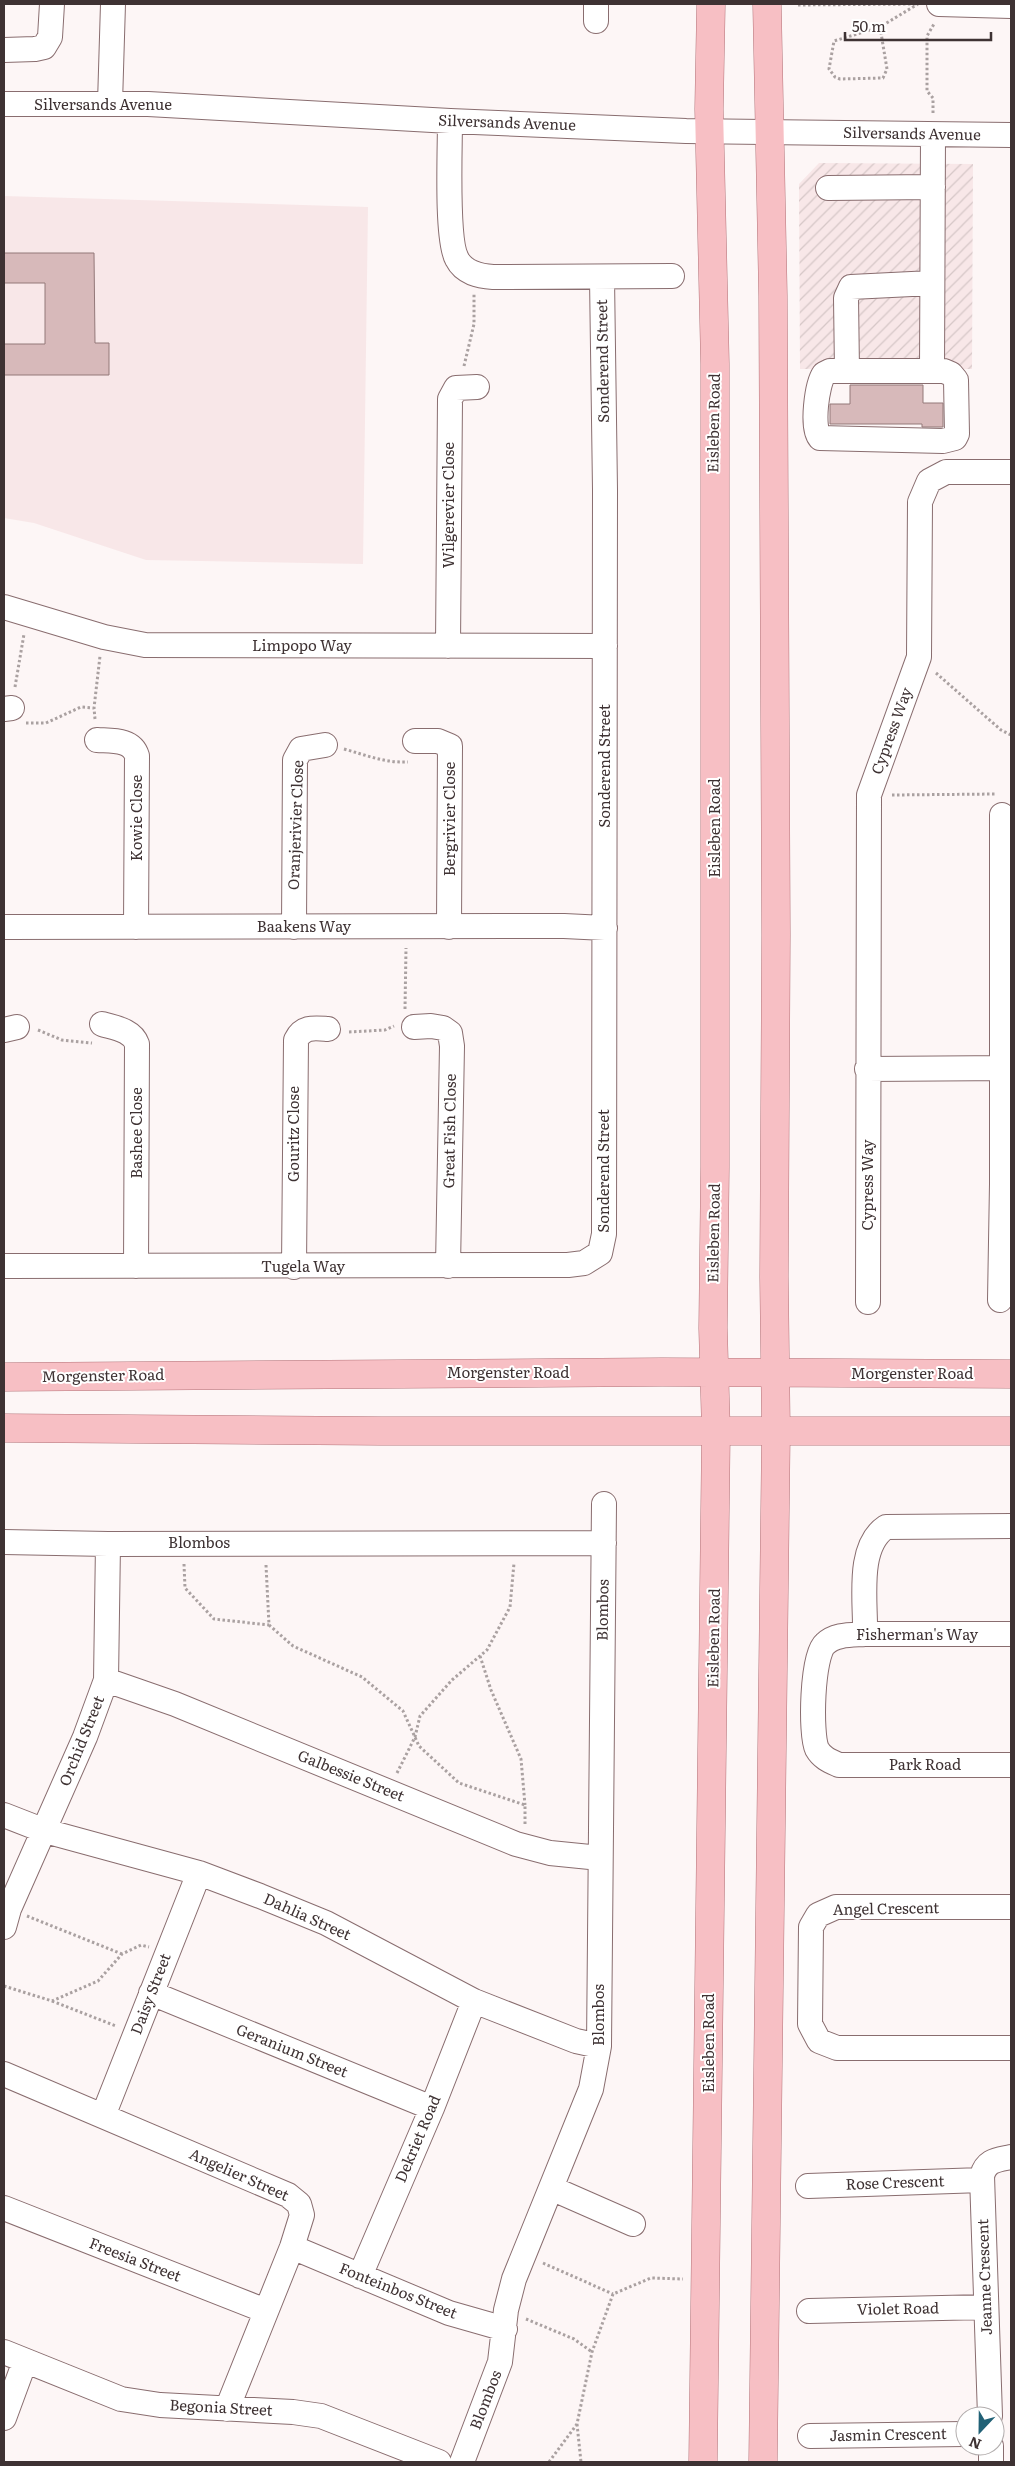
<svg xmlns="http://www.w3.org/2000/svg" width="1015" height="2466" font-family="Literata,serif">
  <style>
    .built { fill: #f8e7e8 }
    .industrial { fill: url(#industrial-furrows) }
    .building { fill: #d7b9ba; stroke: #937879 }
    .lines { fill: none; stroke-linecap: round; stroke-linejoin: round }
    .minor-casing { stroke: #896d6f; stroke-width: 26 }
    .major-casing { stroke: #b37278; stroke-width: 29 }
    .path { stroke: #aaa1a1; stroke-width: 3; stroke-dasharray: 2.5 2.5; stroke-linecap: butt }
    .minor { stroke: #fff; stroke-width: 24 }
    .major { stroke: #f7bfc4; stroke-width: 28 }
    .labels { text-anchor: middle; stroke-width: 4; stroke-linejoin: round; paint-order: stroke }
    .street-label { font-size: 15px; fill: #3e3233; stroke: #fff }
  </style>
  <defs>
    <pattern id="industrial-furrows" width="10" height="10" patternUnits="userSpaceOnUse" patternTransform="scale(1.25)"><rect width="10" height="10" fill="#f8e7e8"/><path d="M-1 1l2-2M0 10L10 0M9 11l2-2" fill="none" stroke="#d6c7c7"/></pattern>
  </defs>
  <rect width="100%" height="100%" fill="#fdf6f6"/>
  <!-- built -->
  <path class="built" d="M4 196 368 207 363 564 146 560 34 523 4 518Z"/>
  <!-- industrial -->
  <path class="industrial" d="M819 163 973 164 972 369H800L799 184Z"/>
  <!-- building -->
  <path class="building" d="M4 253H94L95 343H109V375H4V344H45V283H4Z
    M850 385H923V403H943V427H922V424H830V404H850Z"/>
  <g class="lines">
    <defs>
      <path id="minor" d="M939 4 1011 6
        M596 21V4
        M4 50 35 49 44 47 50 37 52 4
        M110 103 113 4
        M4 104H148L450 121 686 131 1011 135
        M450 121C450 149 446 240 457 259 464 273 479 276 493 277L672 276
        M828 188 933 187
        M830 371H944L951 374 956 380 957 434 955 438 943 441 820 438C811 428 817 384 824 374Z
        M847 371 846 298 851 287 932 283
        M932 371 933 135
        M4 607 104 637 145 645 605 646
        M448 646 450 399 456 388 477 387
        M4 709 12 708
        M97 740C112 741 132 739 137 756L136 927
        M415 741H438L450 746 449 927
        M4 927 564 926 605 928
        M294 927 295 760 301 749 325 745
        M102 1024C115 1028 132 1030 137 1044L136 1266
        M414 1027 431 1026 443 1028 450 1033 452 1046 448 1266
        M4 1030 17 1027
        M867 1069 1011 1068
        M4 1266 568 1265 584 1263 600 1253 604 1234 605 490 602 278
        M294 1267 296 1040C303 1026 314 1028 328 1029
        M1000 1300 1002 1184V815
        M868 1302 869 795 919 657 920 502 929 481 946 472H1011
        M4 1542 108 1544 604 1543
        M865 1634C866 1602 856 1547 886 1527L1011 1526
        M1011 1634H865C852 1635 835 1634 825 1644 812 1655 810 1734 817 1749 822 1758 830 1761 839 1765H1011
        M106 1680 175 1704 516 1844 550 1853 600 1858
        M4 1815 45 1831 199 1873 260 1896 326 1923 474 2001 576 2041 599 2046
        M1011 1907H836L818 1915 811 1927 810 2024 819 2041 837 2048H1011
        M4 1927 9 1909 85 1737 106 1680 108 1544
        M151 1993 432 2108
        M4 2074 288 2195 299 2204 302 2215 292 2247 227 2409
        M103 2116 199 1873
        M808 2186 982 2180
        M551 2188 633 2224
        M4 2208 266 2311
        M292 2247 449 2313 505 2329
        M360 2276 432 2108 474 2001
        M809 2311 986 2307
        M4 2352 121 2399 160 2405 293 2412 321 2416 439 2462
        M990 2416 982 2176C986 2160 997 2160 1011 2157
        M4 2418 25 2361
        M810 2436 965 2434
        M991 2446V2462
        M462 2462 500 2362 506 2310 514 2279 591 2089 599 2046 604 1504"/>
      <path id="major" d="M4 1377 662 1372 1011 1374
        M4 1428 381 1431H1011
        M703 2462 716 1431 713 1328 715 1167V364L709 109 711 4
        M763 2462 776 1431 774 1277 776 935 773 296 767 4"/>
    </defs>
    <!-- minor casing -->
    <use href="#minor" class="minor-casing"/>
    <!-- major casing -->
    <use href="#major" class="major-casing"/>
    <!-- path -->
    <path class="path" d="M798 5 918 4
      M880 27 887 69 883 78 840 79 835 77 829 69 834 41 880 27 918 4
      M933 113V98L927 91V36L934 24
      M464 366 474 324V294
      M936 673 1001 730 1011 735
      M15 687 24 634
      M95 719 94 708 100 656
      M26 723H46L81 707 94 708
      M344 749C366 755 384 763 408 762
      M892 795 996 794
      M405 1009 406 948
      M38 1030 62 1040 92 1043
      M349 1032 385 1030 394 1026
      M184 1564 185 1588 214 1619 269 1625
      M266 1565 269 1625 293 1646 362 1677 403 1711 419 1746 459 1783 525 1805V1824
      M480 1656 491 1690 521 1759 525 1805
      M397 1773 415 1737 420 1716 452 1680 487 1650 510 1607 514 1563
      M27 1916 122 1954
      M4 1986 52 2001 98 1981 122 1954 141 1945 149 1947
      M52 2001 116 2026
      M543 2263 613 2294
      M526 2319 574 2339 592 2352
      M577 2424 581 2462
      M549 2462 577 2424 592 2352 613 2294 651 2278 683 2279"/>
    <!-- minor -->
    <use href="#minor" class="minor"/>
    <!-- major -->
    <use href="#major" class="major"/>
  </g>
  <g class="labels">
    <!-- street labels -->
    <g class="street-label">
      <text x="103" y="110">Silversands Avenue</text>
      <text transform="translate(507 123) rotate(2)" y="5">Silversands Avenue</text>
      <text transform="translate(912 134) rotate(1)" y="5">Silversands Avenue</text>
      <text transform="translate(603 361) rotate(-91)" y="5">Sonderend Street</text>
      <text transform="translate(714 423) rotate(-89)" y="5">Eisleben Road</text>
      <text transform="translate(449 505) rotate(-90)" y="5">Wilgerevier Close</text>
      <text x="302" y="651">Limpopo Way</text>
      <text transform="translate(892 731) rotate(-70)" y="5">Cypress Way</text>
      <text transform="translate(605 766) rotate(-90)" y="5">Sonderend Street</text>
      <text transform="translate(137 818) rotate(-90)" y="5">Kowie Close</text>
      <text transform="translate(450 819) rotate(-90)" y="5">Bergrivier Close</text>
      <text transform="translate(296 825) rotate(-88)" y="5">Oranjerivier Close</text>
      <text transform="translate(715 828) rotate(-90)" y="5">Eisleben Road</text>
      <text x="304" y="932">Baakens Way</text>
      <text transform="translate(450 1131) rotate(-89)" y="5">Great Fish Close</text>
      <text transform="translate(137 1133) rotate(-90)" y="5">Bashee Close</text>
      <text transform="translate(294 1134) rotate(-90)" y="5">Gouritz Close</text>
      <text transform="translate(604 1171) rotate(-90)" y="5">Sonderend Street</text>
      <text transform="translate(868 1185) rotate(-90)" y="5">Cypress Way</text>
      <text transform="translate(714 1233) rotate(-89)" y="5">Eisleben Road</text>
      <text x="303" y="1272">Tugela Way</text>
      <text x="508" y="1378">Morgenster Road</text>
      <text x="912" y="1379">Morgenster Road</text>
      <text transform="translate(103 1376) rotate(-1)" y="5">Morgenster Road</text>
      <text x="199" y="1548">Blombos</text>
      <text transform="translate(603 1610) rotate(-89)" y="5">Blombos</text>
      <text x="917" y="1640">Fisherman's Way</text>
      <text transform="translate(714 1638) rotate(-89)" y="5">Eisleben Road</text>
      <text transform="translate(82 1741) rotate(-68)" y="5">Orchid Street</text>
      <text x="925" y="1770">Park Road</text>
      <text transform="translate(351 1776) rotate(22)" y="5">Galbessie Street</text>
      <text transform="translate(886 1909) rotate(-1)" y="5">Angel Crescent</text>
      <text transform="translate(307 1917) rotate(24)" y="5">Dahlia Street</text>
      <text transform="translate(151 1994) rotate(-69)" y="5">Daisy Street</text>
      <text transform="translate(599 2015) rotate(-90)" y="5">Blombos</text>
      <text transform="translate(709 2043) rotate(-90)" y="5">Eisleben Road</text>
      <text transform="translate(292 2051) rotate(22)" y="5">Geranium Street</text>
      <text transform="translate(418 2139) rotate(-67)" y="5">Dekriet Road</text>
      <text transform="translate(239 2175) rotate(24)" y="5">Angelier Street</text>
      <text transform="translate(895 2183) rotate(-2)" y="5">Rose Crescent</text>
      <text transform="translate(135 2260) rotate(21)" y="5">Freesia Street</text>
      <text transform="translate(985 2277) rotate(-92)" y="5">Jeanne Crescent</text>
      <text transform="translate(398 2291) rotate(22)" y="5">Fonteinbos Street</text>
      <text transform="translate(898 2309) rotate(-1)" y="5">Violet Road</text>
      <text transform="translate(486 2400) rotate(-69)" y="5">Blombos</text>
      <text transform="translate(221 2408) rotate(3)" y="5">Begonia Street</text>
      <text transform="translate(888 2435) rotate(-1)" y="5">Jasmin Crescent</text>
    </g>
  </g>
  <!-- border -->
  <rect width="1015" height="2466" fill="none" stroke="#3e3233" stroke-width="10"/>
  <!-- north arrow -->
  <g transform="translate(980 2431) rotate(202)"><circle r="24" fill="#ffffff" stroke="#b2adad"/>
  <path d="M0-4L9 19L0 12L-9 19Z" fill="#216176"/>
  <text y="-8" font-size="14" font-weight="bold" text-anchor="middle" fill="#3e3233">N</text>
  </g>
  <!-- scale -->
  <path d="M845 32v8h146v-8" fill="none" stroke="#3e3233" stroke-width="2.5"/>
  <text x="852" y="32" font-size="15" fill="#3e3233" stroke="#ffffff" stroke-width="4" paint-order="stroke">50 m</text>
</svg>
